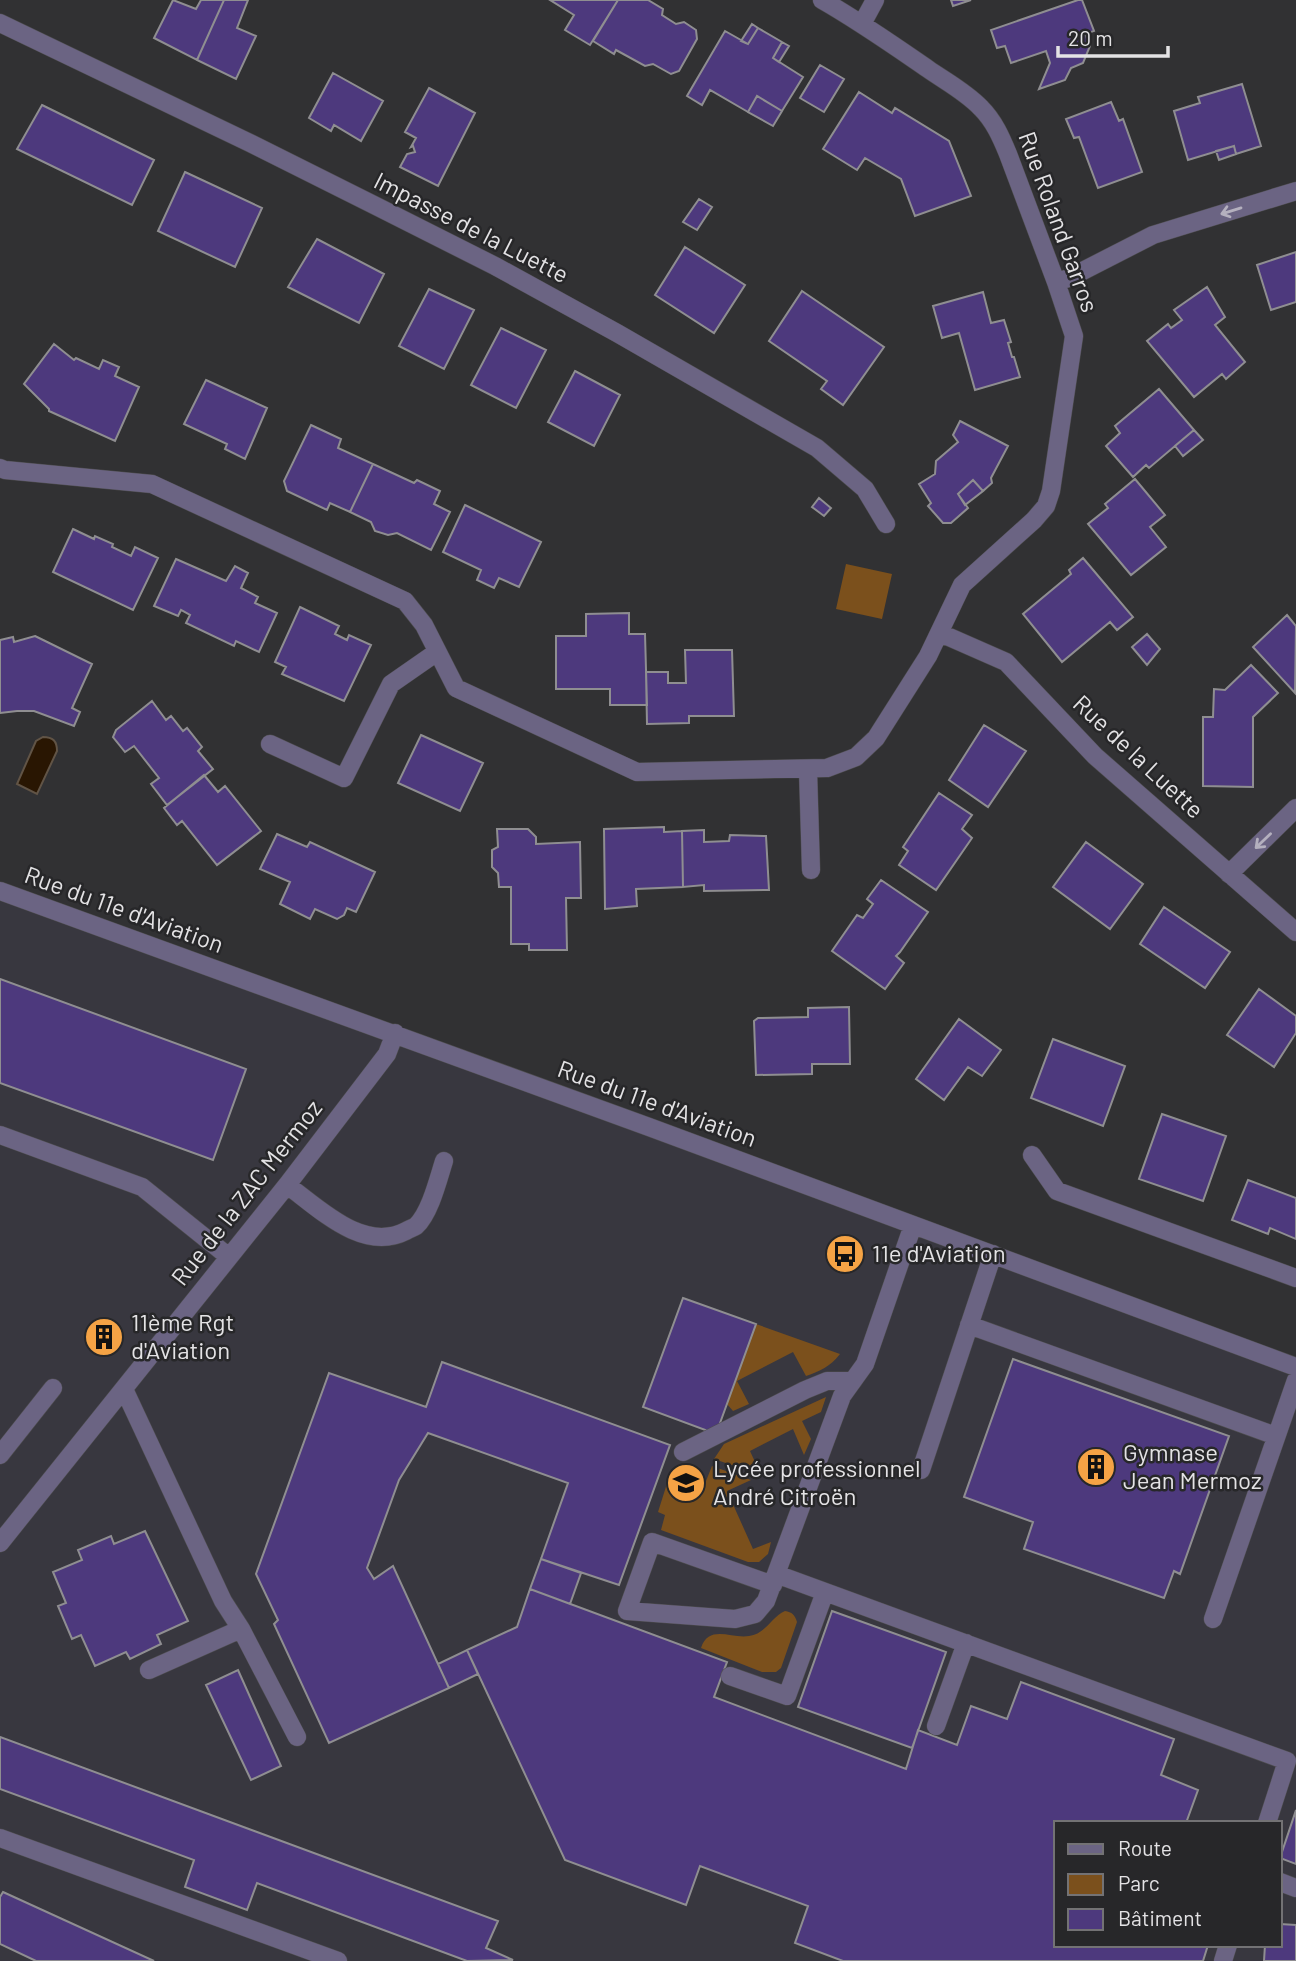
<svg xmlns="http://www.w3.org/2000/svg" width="1296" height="1961" font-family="Barlow,sans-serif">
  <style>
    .built { fill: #38373f; fill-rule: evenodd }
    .green { fill: #7b501c }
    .water { fill: #291602; stroke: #615446; stroke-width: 2 }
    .building { fill: #4d397d; stroke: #8f8e91; stroke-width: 2 }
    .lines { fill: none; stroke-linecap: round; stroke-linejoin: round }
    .minor-casing { stroke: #4e4d4f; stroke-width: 19 }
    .minor { stroke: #6b6483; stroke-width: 18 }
    .oneway { stroke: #b4b0be }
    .labels { text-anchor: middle; stroke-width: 5; stroke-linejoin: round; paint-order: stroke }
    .street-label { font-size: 24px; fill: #e4e3e5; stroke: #272729 }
    .poi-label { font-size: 24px; fill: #e4e3e5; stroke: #272729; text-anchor: start }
  </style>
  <rect width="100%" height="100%" fill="#313133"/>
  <!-- built -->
  <path class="built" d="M0 891 1296 1367V1961H0ZM1056 1823H1280V1945H1056Z"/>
  <!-- green -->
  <path class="green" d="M846 564 892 574 882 619 836 609Z
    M756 1324 840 1354C830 1367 820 1371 806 1376L793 1352 737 1381 749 1404 733 1411 727 1404Z
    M826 1397 821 1412 802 1421 811 1439 804 1455 793 1429 750 1451 761 1475 714 1459 724 1444Z
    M712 1466 751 1480 727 1491 753 1549 771 1542 768 1554 759 1562H748L661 1530 665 1515 658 1512 670 1474 704 1486Z
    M785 1611C792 1612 795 1615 797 1622L781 1668 776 1672H762L701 1648C709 1624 731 1639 749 1636 767 1633 771 1617 785 1611Z"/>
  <!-- water -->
  <path class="water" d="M43 737C53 737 57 741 57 751L37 794 17 784 36 741Z"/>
  <!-- building -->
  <path class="building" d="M173 0 196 9 201 0H224L197 60 154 38Z
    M224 0H248L237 28 256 36 236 79 197 60Z
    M550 0H618L590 45 565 30 574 15Z
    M618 0H648L663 9 662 15 676 24 684 22 696 30 697 39 679 71 671 74 653 64 645 66 616 50 614 54 593 41Z
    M951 0H971L953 6Z
    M1078 0H1082L1094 31 1085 34 1090 46 1083 63 1071 68 1065 80 1039 89 1050 63 1046 51 1011 63 1005 46 997 48 991 30Z
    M752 24 758 28 748 44 741 41Z
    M758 28 782 42 773 58 803 77 782 111 757 96 748 112 710 90 702 105 687 96 725 31 748 44Z
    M782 42 789 46 779 62 773 58Z
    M820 65 844 79 824 112 800 98Z
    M333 73 383 101 361 141 334 125 331 131 309 118Z
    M1242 84 1261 146 1236 154 1234 146 1188 160 1174 111 1200 103 1198 97Z
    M429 88 475 113 438 186 400 167 407 154 415 152 413 146 411 147 416 138 405 132Z
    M859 92 892 113 895 108 949 141 971 196 915 216 901 179 865 158 857 170 823 149Z
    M757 96 782 111 773 126 748 112Z
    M1111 102 1119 121 1123 119 1142 172 1098 188 1079 137 1074 138 1066 119Z
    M42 105 154 160 132 205 17 149Z
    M1234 146 1236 154 1219 160 1216 151Z
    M185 172 262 208 235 267 158 231Z
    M699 199 712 207 697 230 683 222Z
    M317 239 384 274 359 323 288 287Z
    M685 247 745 285 714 333 655 295Z
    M1296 252V302L1271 310 1257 265Z
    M1207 287 1225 317 1215 325 1245 362 1226 379 1222 374 1194 397 1147 341 1168 324 1171 328 1182 320 1174 310Z
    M429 289 474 310 444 369 399 346Z
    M802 291 884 347 843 405 821 389 827 381 769 341Z
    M983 292 991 323 1004 320 1011 342 1008 343 1012 357H1014L1020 377 975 390 959 333 942 338 933 306Z
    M501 328 546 350 516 408 471 385Z
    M54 344 74 360 76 358 99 369 103 360 119 367 115 376 139 387 115 441 49 411V409L24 384Z
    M575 371 620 395 594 446 548 422Z
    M206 380 267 408 245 459 225 449 227 444 184 424Z
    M1159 389 1194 430 1149 468 1146 465 1133 477 1106 446 1120 433 1115 426Z
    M960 421 1008 446 991 478 992 483 983 491 973 480 958 494 968 508 951 523H943L928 506 931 503 919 484 935 474 936 461 958 442 953 435Z
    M311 425 341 439 338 448 373 464 350 512 330 503 327 510 287 491 284 481Z
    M1194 430 1203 440 1183 456 1175 446Z
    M373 464 414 483 417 480 440 491 434 504 450 512 431 550 397 533 388 535 375 531 371 522 350 512Z
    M1135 479 1165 515 1150 527 1166 547 1131 575 1088 524 1108 508 1105 504Z
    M973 480 983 491 965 505 958 494Z
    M819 498 831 508 824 516 812 507Z
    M465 505 541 542 519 587 499 578 494 588 477 580 481 570 443 552Z
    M73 529 94 539 95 536 113 544 112 547 131 556 135 547 158 558 133 610 53 572Z
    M1083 558 1133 617 1117 630 1110 622 1062 662 1023 614 1071 574 1069 570Z
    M176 559 226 581 235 566 248 573 241 588 258 597 255 603 277 613 259 652 236 641 234 646 186 623 190 615 181 610 178 616 154 606Z
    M300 607 339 626 335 634 347 640 349 635 371 645 344 701 282 674 286 667 275 662Z
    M629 613V634H645L647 705H610V689H556V636H586V614Z
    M1287 615 1296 626 1295 693 1253 647Z
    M1147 634 1160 649 1147 665 1132 647Z
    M35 636 92 664 72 708 80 712 74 726 34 711H17L0 713V640L13 637 14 642Z
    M685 650H732L734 716H689V723L647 724 646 672H668V683H686Z
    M1251 665 1278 693 1253 717V787L1203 786V717H1213L1214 689 1225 690Z
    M152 701 166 720 171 716 183 731 187 728 202 747 198 751 213 769 167 805 151 784 159 778 134 746 125 752 113 737 116 730Z
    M984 725 1026 751 988 807 949 780Z
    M421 735 483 763 460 811 398 783Z
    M204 775 218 792 225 786 261 831 217 865 182 821 177 825 164 808Z
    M939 793 972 815 962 829 972 838 936 890 899 865 908 851 903 847Z
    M664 827V832L682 831 683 887 636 889 637 906 605 909 604 829Z
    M497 829H528L536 837V844L580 842 581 898H566L567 950H529V944H511V887H499L498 873 492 867V850L498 847Z
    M704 830V842L729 841 730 835 766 836 769 890 704 891V885L683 887 682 831Z
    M277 834 307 847 310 842 375 872 356 912 347 908 344 915 337 919 315 909 310 919 280 904 290 882 260 869Z
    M1086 842 1143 884 1110 929 1053 887Z
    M881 880 928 912 900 952 896 956 904 963 885 989 832 951 857 915 863 918 873 904 867 899Z
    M1164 907 1230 952 1205 988 1140 944Z
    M0 979 246 1069 213 1160 0 1083Z
    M1259 989 1296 1016V1033L1274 1067 1227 1035Z
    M849 1007 850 1064H812V1074L756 1075 754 1021 758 1018 808 1017V1008Z
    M959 1019 1001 1050 982 1076 968 1067 944 1100 916 1079Z
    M1053 1039 1125 1066 1103 1126 1031 1098Z
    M1162 1114 1226 1136 1203 1201 1139 1179Z
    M1248 1180 1296 1198V1239L1270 1228 1268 1234 1232 1220Z
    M683 1298 756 1324 716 1434 643 1407Z
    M105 1325 115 1333 103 1349 92 1341Z
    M1013 1359 1229 1436 1180 1574 1174 1571 1164 1598 1024 1549 1033 1522 964 1497Z
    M442 1362 670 1445 619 1585 541 1559 568 1483 428 1433 399 1480 367 1568 374 1579 393 1566 449 1688 329 1743 274 1624 278 1620 256 1574 329 1373 426 1407Z
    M145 1531 188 1621 157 1635 161 1644 130 1659 126 1652 95 1666 81 1635 72 1639 58 1606 66 1603 53 1572 82 1560 78 1550 111 1536 114 1544Z
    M541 1559 581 1573 570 1604 530 1589Z
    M530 1589 727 1662 714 1697 906 1769 918 1730 957 1745 971 1706 1007 1719 1021 1682 1174 1739 1161 1775 1198 1790 1186 1823H1056V1945H1208L1203 1961H843L795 1943 808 1906 700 1866 686 1905 565 1860 467 1650 517 1627Z
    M832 1611 946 1652 912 1748 798 1707Z
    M467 1650 478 1674 449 1688 438 1664Z
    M238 1670 281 1766 251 1780 206 1685Z
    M0 1737 498 1921 486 1948 513 1960 467 1961 257 1883 247 1910 185 1887 194 1860 0 1789Z
    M1296 1810V1864L1280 1858Z
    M3 1892 154 1961H36L0 1944V1897Z
    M1280 1924 1296 1925V1961H1264L1265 1945H1280Z"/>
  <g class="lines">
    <defs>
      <path id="minor" d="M0 23 250 143 374 205 495 266 617 333 817 448 865 489 886 524
        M862 24 875 0
        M1056 282 1069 278 1153 235 1296 191
        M0 468 5 470 152 484 405 601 424 625 456 688 637 772 827 768 856 757 876 738 928 656 962 585 1034 520 1046 506 1051 491 1074 336 1056 282 1008 154C1001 137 994 121 981 108 966 92 945 81 928 69 893 45 859 21 822 0
        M940 633 1006 662 1095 756 1296 932
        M270 744 344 778 391 684 437 652
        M808 770 811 870
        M1229 874 1296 808
        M0 891 649 1127 1296 1367
        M0 1135 142 1187 229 1257
        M1032 1155 1057 1191 1296 1278
        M287 1185C320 1209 363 1253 406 1231 409 1229 413 1228 416 1226 430 1213 438 1180 444 1161
        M969 1325 1276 1436
        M124 1389 223 1601 241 1629 297 1737
        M683 1452 805 1390 827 1381H853
        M0 1455 53 1388
        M921 1470 993 1254
        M0 1543 287 1185 387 1054 395 1033
        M776 1574 1287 1761 1267 1823
        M773 1585 652 1542 627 1611 735 1619 755 1614 766 1601 842 1396 865 1364 913 1225
        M1213 1619 1296 1380
        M149 1670 241 1629
        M730 1676 787 1696 825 1592
        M936 1726 966 1643
        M0 1838 338 1961
        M1280 1882 1296 1888
        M1223 1961 1228 1945"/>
    </defs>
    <!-- minor casing -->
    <use href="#minor" class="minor-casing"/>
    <!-- minor -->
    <use href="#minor" class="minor"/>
  </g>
  <!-- one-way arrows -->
  <defs><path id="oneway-shaft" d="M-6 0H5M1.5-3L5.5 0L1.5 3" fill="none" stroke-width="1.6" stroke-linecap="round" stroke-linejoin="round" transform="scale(1.75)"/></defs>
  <g class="oneway">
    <use href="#oneway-shaft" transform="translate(1231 211) rotate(163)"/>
    <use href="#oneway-shaft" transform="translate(1263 841) rotate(136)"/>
  </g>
  <!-- icons -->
  <defs>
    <symbol id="bus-disc" viewBox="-11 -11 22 22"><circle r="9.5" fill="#f5a345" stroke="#272729"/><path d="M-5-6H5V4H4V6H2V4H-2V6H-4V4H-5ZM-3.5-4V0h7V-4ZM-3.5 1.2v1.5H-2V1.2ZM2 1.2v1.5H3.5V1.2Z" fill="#111"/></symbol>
    <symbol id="building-disc" viewBox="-11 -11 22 22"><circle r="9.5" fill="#f5a345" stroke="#272729"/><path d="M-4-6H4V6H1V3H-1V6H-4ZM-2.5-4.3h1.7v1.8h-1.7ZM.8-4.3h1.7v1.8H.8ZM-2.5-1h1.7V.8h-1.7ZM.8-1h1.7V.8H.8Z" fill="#111"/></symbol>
    <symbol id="school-disc" viewBox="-11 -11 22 22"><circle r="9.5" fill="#f5a345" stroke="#272729"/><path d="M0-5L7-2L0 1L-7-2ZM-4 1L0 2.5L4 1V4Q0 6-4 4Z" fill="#111"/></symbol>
  </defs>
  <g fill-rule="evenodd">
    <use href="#bus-disc" x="823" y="1232" width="44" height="44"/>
    <use href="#building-disc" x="82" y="1315" width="44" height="44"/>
    <use href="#building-disc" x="1074" y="1445" width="44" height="44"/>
    <use href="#school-disc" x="664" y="1461" width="44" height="44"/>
  </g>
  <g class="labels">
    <!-- street labels -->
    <g class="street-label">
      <text transform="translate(1058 222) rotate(70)" y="8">Rue Roland Garros</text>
      <text transform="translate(471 228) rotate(27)" y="8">Impasse de la Luette</text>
      <text transform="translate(1138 757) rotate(43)" y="8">Rue de la Luette</text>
      <text transform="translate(124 910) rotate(20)" y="8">Rue du 11e d'Aviation</text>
      <text transform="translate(657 1104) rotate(20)" y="8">Rue du 11e d'Aviation</text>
      <text transform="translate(247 1193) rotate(-52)" y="8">Rue de la ZAC Mermoz</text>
    </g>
    <!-- poi labels -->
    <g class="poi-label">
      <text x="872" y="1262">11e d'Aviation</text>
      <text x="131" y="1331">11ème Rgt<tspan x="131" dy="28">d'Aviation</tspan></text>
      <text x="1123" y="1461">Gymnase<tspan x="1123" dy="28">Jean Mermoz</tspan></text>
      <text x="713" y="1477">Lycée professionnel<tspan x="713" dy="28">André Citroën</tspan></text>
    </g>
  </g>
  <!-- legend -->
  <rect x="1054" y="1821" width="228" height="126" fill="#272729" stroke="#737274" stroke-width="2"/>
  <rect x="1068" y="1844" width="35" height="10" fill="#6b6483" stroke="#737274" stroke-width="2"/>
  <text x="1118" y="1856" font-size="21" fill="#e4e3e5">Route</text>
  <rect x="1068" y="1874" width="35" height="21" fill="#7b501c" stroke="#737274" stroke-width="2"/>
  <text x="1118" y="1891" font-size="21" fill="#e4e3e5">Parc</text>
  <rect x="1068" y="1909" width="35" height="21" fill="#4d397d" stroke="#737274" stroke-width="2"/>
  <text x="1118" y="1926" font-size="21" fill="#e4e3e5">Bâtiment</text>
  <!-- scale -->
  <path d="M1058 46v10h110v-10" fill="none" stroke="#e4e3e5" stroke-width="3.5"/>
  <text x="1068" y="46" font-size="21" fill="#e4e3e5" stroke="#272729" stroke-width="5" paint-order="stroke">20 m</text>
</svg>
